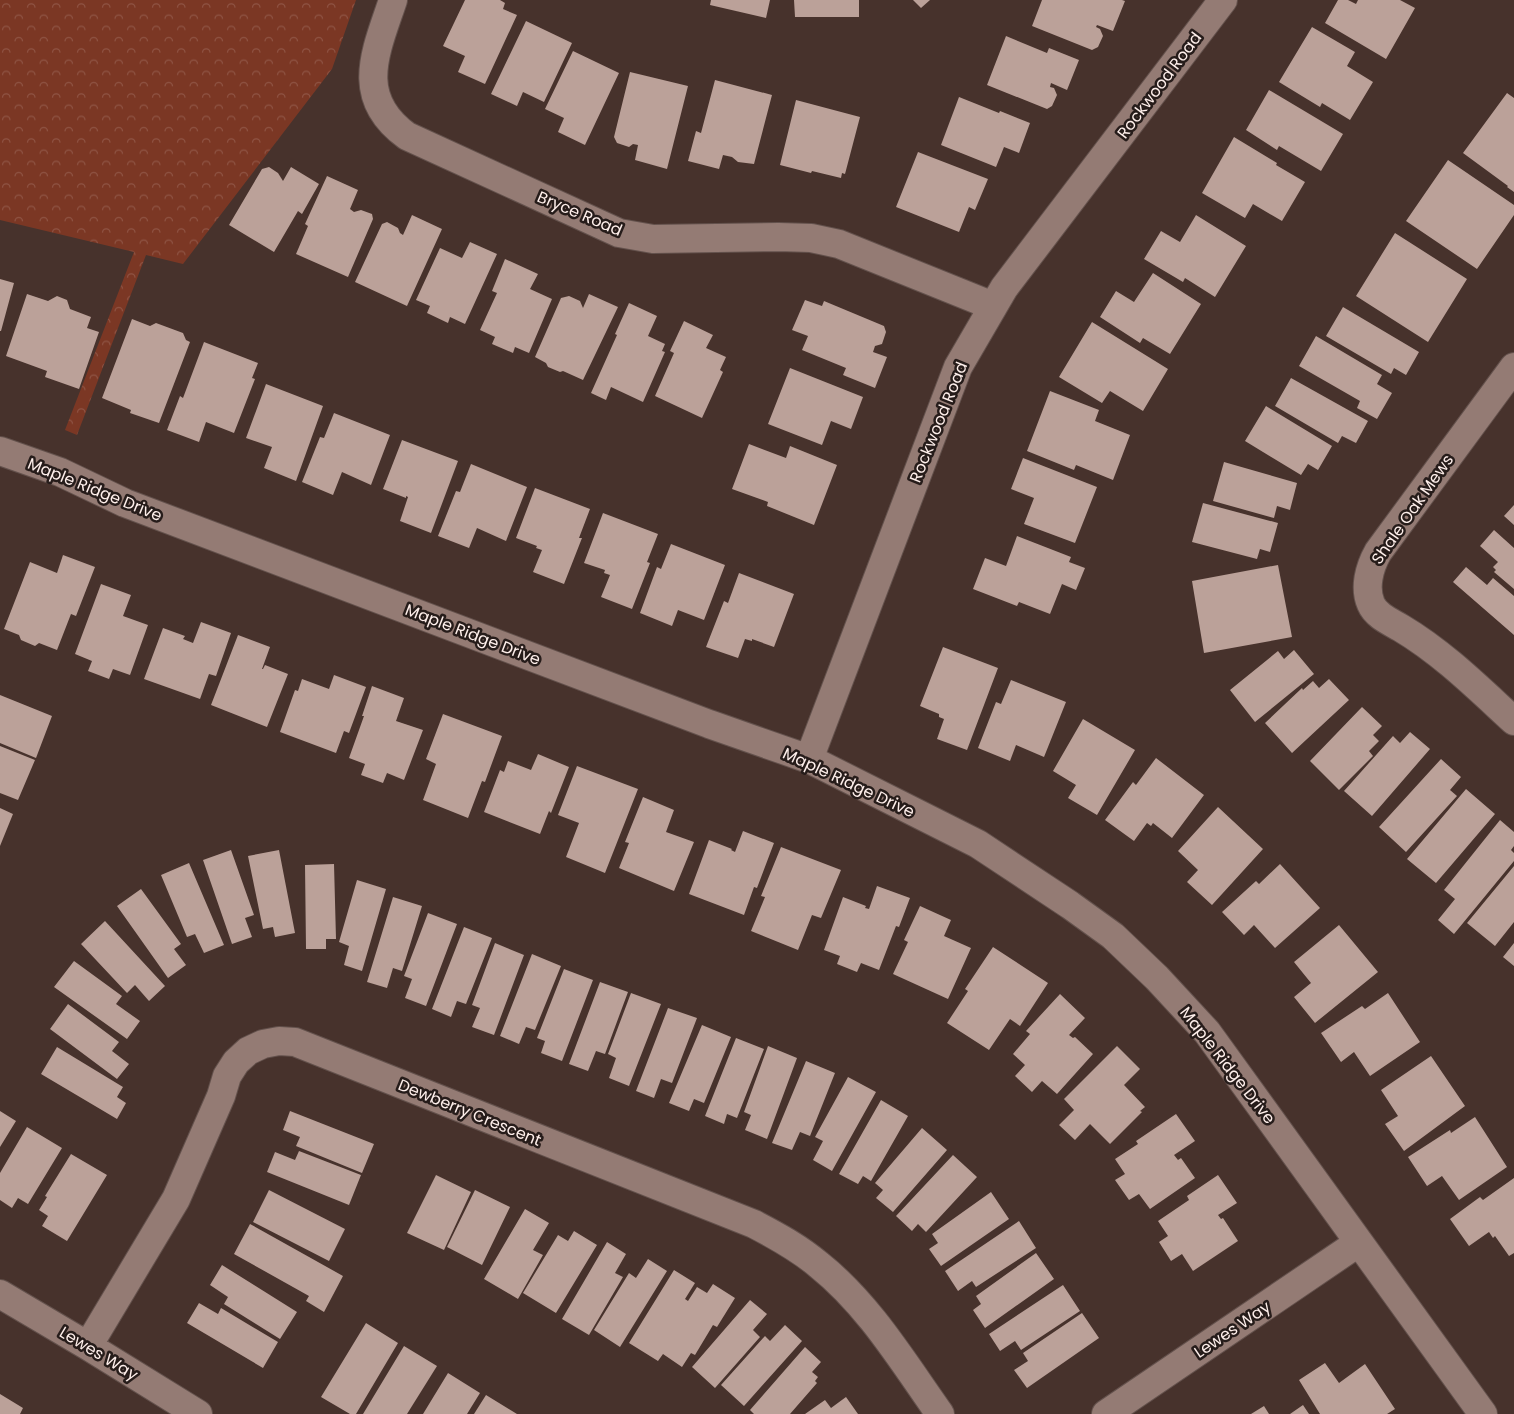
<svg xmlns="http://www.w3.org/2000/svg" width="1514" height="1414" font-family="Poppins,sans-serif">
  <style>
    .park { fill: url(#park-crowns) }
    .building { fill: #bba199 }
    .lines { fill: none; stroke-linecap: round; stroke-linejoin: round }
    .street-casing { stroke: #63514c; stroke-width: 30 }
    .street { stroke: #947b74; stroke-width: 28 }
    .labels { text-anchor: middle; stroke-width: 5; stroke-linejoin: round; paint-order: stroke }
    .street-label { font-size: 16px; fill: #feefeb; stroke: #261c1a }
  </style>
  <defs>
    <pattern id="park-crowns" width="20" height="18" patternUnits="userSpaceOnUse" patternTransform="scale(1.25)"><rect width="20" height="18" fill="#7b3724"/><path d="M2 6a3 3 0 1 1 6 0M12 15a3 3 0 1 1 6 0" fill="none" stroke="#8f5444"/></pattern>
  </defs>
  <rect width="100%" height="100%" fill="#47322c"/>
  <!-- park -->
  <path class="park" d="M0 0H356L332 69 183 264 146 255 77 435 65 430 134 252 0 220Z"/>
  <!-- building -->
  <path class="building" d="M465 0H500L505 3 503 9 517 15 485 84 458 72 465 56 443 46Z
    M711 0H770L766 18 710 5Z
    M794 0H859V17H795Z
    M913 0H930L921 8Z
    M1042 0H1122L1125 1 1113 31 1097 25 1096 27 1100 29 1103 36 1098 47 1092 50 1032 26Z
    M1338 0H1348L1356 4 1358 0H1400L1415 8 1386 59 1325 23Z
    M526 21 572 43 544 102 523 92 517 106 491 94Z
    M1312 27 1355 52 1347 66 1373 82 1350 120 1322 103 1320 107 1279 82Z
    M1006 36 1047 53 1049 48 1079 60 1067 90 1051 83 1050 87 1054 88 1057 95 1052 106 1047 109 987 85Z
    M573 51 619 73 585 145 558 132 564 118 545 109Z
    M630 72 688 86 667 169 635 160 638 145 633 144 629 147 617 143 614 137Z
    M715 80 772 95 754 164 738 162 732 157 723 155 719 169 688 161 696 131 701 133Z
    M1269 90 1343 134 1321 171 1279 146 1277 150 1246 130Z
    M1507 93 1514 98V192L1507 187 1508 186 1463 153Z
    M959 97 999 113 1000 111 1030 123 1019 153 1004 147 996 167 941 145Z
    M796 100 860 117 845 174 842 173 841 178 812 171 811 173 780 165Z
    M1234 137 1277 163 1276 165 1305 182 1282 221 1253 204 1245 218 1202 193Z
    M918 152 988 179 975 210 969 207 959 232 896 207Z
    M1448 160 1514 205V215L1477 269 1406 221Z
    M269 167 278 173 283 181 291 167 319 184 302 214 298 211 274 252 229 225 262 169Z
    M327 176 358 190 350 209 354 212 361 210 372 214 373 219 348 277 296 254 308 226 305 224Z
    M412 215 442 229 407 306 355 282 382 224 387 222 398 228 400 233 403 235Z
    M1196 215 1246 246 1215 297 1185 278 1183 282 1144 259 1161 231 1180 242Z
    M1395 233 1467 279 1428 342 1356 296Z
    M470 242 497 254 465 324 450 317 448 323 427 313 430 306 416 300 440 248 462 258Z
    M505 259 538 274 530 289 552 299 529 353 515 347 513 353 492 344 495 337 480 330 497 293 492 291Z
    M1153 273 1201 304 1170 354 1143 338 1140 343 1100 317 1116 291 1134 302Z
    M0 279 14 283 1 331H0Z
    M27 294 48 301 57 296 67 300 70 309 91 317 87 328 99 332 79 389 45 377 47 371 6 356Z
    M589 294 618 307 583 380 563 371 560 372 548 367 546 363 535 357 561 298 569 296 580 301 583 308Z
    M805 300 822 306 824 301 884 326 886 332 882 344 875 346 873 352 887 357 875 388 843 375 846 368 802 350 808 336 792 330Z
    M629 303 657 316 648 336 665 344 662 351 665 352 643 402 611 387 606 400 591 393 617 335 615 334Z
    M1343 307 1419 352 1406 375 1394 368 1391 374 1326 336Z
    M132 319 150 326 156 323 183 333 186 340 190 342 159 423 130 413 131 410 102 398Z
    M684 321 713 335 706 348 726 357 720 370 723 372 702 418 655 396 674 353 670 351Z
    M1092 322 1168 369 1143 411 1110 391 1102 403 1059 377Z
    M1316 336 1382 375 1377 384 1392 393 1377 419 1357 408 1360 401 1299 366Z
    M204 342 258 363 252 378 255 379 234 433 206 422 199 442 167 430 180 396 183 398Z
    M790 368 863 397 851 429 831 421 822 445 768 424Z
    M1291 378 1368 421 1356 443 1342 436 1338 443 1275 406Z
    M266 384 323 406 296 481 264 468 272 447 246 438Z
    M1050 391 1099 410 1095 421 1130 435 1113 480 1076 465 1074 470 1027 451Z
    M1266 406 1332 446 1318 470 1308 464 1301 475 1245 441Z
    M334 413 390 435 371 485 342 472 333 495 302 482 320 437 324 438Z
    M402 440 458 461 431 533 400 521 408 497 406 496V498L383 489Z
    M749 444 786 458 790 446 837 465 814 525 767 506 768 502 732 489Z
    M1023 458 1097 487 1075 543 1024 524 1034 498 1011 489Z
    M1224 462 1297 483 1290 510 1277 506 1274 518 1213 501Z
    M471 464 527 487 506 541 477 528 469 548 438 536 456 491 460 492Z
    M535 488 590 509 579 538H582L564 584 533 572 542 550 536 548 537 546 516 538Z
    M1203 503 1278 523 1270 552 1260 549 1257 559 1192 542Z
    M1514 505V525L1504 516Z
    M603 513 658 534 647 562 650 563 632 609 601 597 610 575 604 573 605 570 584 563Z
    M1494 530 1514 548V589L1494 572 1496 570 1493 567 1498 562 1480 546Z
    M1017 536 1071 557 1069 562 1085 568 1076 590 1062 584 1050 614 1019 602 1017 606 973 589 985 558 1006 566Z
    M671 544 725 565 704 620 678 610 672 626 640 613 657 567 661 569Z
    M63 555 95 567 76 616 71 614 57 650 39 643 35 646 21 640 19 635 4 629 30 562 57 573Z
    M1278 565 1292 637 1204 653 1192 581Z
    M1466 567 1487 585 1493 578 1514 596V635L1453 582Z
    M739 573 794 594 774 647 752 639V641L745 639 738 658 706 647 724 601 728 603Z
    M101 584 131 595 123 616 148 625 130 675 113 669 109 679 88 671 92 661 75 654Z
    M201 622 231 633 216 676 209 674 200 699 144 679 163 628 185 636 183 639 193 643Z
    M238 635 270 647 262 669H263L265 665 288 674 267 727 211 705Z
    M943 647 998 668 967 750 937 739 944 719 939 717V714L920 706Z
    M1294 650 1314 674 1255 722 1230 690 1278 651 1284 659Z
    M334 675 366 687 349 733 344 731 336 753 280 732 295 690 298 691 302 679 329 689Z
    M1329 679 1349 700 1292 753 1265 723 1302 688 1303 690 1313 681 1319 688Z
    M1011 680 1066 702 1044 757 1016 745 1010 761 978 748 996 702 1001 704Z
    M372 686 404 698 396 721 423 730 404 780 387 773 383 783 361 775 365 764 349 758 364 716H362Z
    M0 695 52 716 36 758 0 743Z
    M1362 707 1382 726 1373 735 1379 741 1369 751 1373 756 1339 790 1310 761Z
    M443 714 502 736 485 782 482 781 468 818 423 800 436 764 426 759Z
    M1083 719 1135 750 1097 815 1068 798 1076 785 1053 771Z
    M1410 732 1430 749 1372 816 1344 791 1393 736 1400 743Z
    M0 746 35 760 18 800 0 793Z
    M538 754 569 767 551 813 549 811 540 834 484 812 500 770 504 772 508 761 531 770Z
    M1156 758 1204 795 1172 838 1153 823 1151 826 1147 823 1134 841 1105 820 1133 782 1136 785Z
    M1441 759 1461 777 1450 790 1457 796 1406 852 1379 827Z
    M577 766 638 789 605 873 566 857 579 823 558 815Z
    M1466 789 1495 814 1436 883 1407 859Z
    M643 797 674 810 666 832 694 842 674 891 619 868 629 843 625 842Z
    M1218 807 1263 849 1212 905 1187 882 1198 870 1178 851Z
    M0 808 13 814 0 846Z
    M1500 820 1514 832V846L1511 850 1514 853V861L1454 934 1438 920 1455 899 1444 890Z
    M743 831 774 843 757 888 754 887 744 915 689 894 709 840 732 849 731 850 735 852Z
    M781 847 841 870 821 918 812 915 798 950 751 931 765 897 761 896Z
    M231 850 254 915 245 918 252 937 232 944 203 860Z
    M279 850 295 933 275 937 273 927 263 929 248 856Z
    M189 863 224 945 204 953 195 934 187 937 161 875Z
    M334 864 336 939H326V949H306L305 865Z
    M1280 864 1320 908 1275 948 1254 925 1244 935 1222 912 1256 881 1259 884Z
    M1514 866V922L1495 946 1467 923Z
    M357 880 386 889 362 971 344 965 349 946 339 942Z
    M877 886 910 898 899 927 896 926 879 970 861 963 857 972 837 964 840 956 824 950 843 897 866 906 865 908 869 909Z
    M141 889 181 944 174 949 186 965 168 978 117 906Z
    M393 897 422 906 402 971 393 968 387 988 367 982Z
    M920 906 951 920 944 936 971 948 948 999 893 974 908 942 904 940Z
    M428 913 457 924 426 1006 405 998 412 979 404 976Z
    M105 921 165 986 149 1001 135 985 127 993 81 944Z
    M1339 925 1378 972 1315 1023 1294 997 1311 983 1294 962Z
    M464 927 492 938 466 1004 457 1001 451 1017 432 1009Z
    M495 943 524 955 494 1035 472 1027 480 1008 472 1005Z
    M1514 943V966L1503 957Z
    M993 947 1048 983 1020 1026 1010 1019 989 1050 947 1023 968 991 965 989Z
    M532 954 561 966 535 1030 526 1027 519 1044 500 1036Z
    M74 961 122 996 116 1004 140 1021 127 1039 54 987Z
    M564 969 593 980 562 1061 541 1053 545 1041 537 1038Z
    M600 982 628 992 605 1054 596 1051 588 1071 569 1064Z
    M631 993 661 1004 629 1086 609 1078 616 1058 608 1054Z
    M1388 993 1420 1042 1370 1076 1354 1052 1341 1062 1321 1033 1362 1006 1365 1009Z
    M1060 994 1085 1018 1069 1035 1073 1038 1075 1037 1093 1054 1057 1094 1042 1081 1032 1092 1015 1076 1025 1065 1013 1054 1030 1034 1026 1031Z
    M68 1004 119 1042 112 1051 129 1064 117 1079 50 1029Z
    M668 1008 697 1018 672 1083 661 1079 654 1098 636 1091Z
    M702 1025 731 1037 704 1103 694 1099 689 1111 669 1103Z
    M736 1038 764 1049 737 1118 727 1114 724 1124 705 1116Z
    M768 1046 797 1058 767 1139 745 1130 751 1115 744 1112Z
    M1117 1046 1140 1069 1124 1085 1145 1107 1140 1111 1142 1112 1110 1144 1090 1124 1075 1140 1059 1125 1074 1110 1064 1099Z
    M57 1047 123 1087 117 1097 126 1103 117 1119 41 1074Z
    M1431 1056 1465 1106 1404 1151 1385 1124 1398 1116 1381 1090Z
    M806 1061 835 1073 810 1136 800 1132 792 1150 772 1143Z
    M848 1077 876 1092 832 1171 813 1160 823 1141 815 1137Z
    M881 1100 908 1116 871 1181 863 1176 858 1184 839 1174Z
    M0 1111 16 1121 0 1147Z
    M290 1111 374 1144 362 1173 296 1146 300 1137 283 1130Z
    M1176 1114 1195 1141 1174 1155 1178 1160 1181 1158 1195 1178 1150 1209 1139 1194 1129 1200 1115 1180 1125 1174 1115 1159 1138 1144 1136 1141Z
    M1475 1117 1507 1167 1459 1200 1442 1176 1427 1186 1408 1157 1450 1130 1451 1133Z
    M27 1127 62 1148 28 1204 18 1198 12 1208 0 1200V1173Z
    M922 1128 947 1150 893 1212 876 1198 883 1190 875 1183Z
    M299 1151 361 1175 349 1205 267 1172 275 1152 295 1160Z
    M71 1154 107 1175 67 1241 42 1226 48 1216 39 1210 47 1197 45 1196Z
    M953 1155 977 1177 926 1232 918 1224 912 1231 896 1216Z
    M436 1175 471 1192 444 1250 407 1233Z
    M1218 1175 1237 1203 1218 1215 1221 1219 1223 1218 1238 1241 1193 1271 1182 1254 1171 1261 1159 1242 1168 1236 1158 1221 1189 1200 1187 1196Z
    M1514 1178V1253L1509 1256 1495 1236 1493 1238 1489 1232 1469 1246 1450 1219 1480 1197 1483 1200Z
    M269 1190 345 1229 329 1261 253 1222Z
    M475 1190 510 1207 482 1265 447 1247Z
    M991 1192 1009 1219 941 1266 929 1249 938 1243 932 1234Z
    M525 1209 549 1223 533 1250 543 1255 518 1299 484 1279Z
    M1019 1221 1036 1248 976 1287 972 1281 958 1291 945 1271Z
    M250 1224 343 1276 324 1312 306 1301 309 1296 234 1254Z
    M574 1231 597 1245 556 1313 523 1293 558 1235 568 1241Z
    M607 1242 626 1254 615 1273 623 1277 589 1335 562 1319Z
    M1036 1253 1054 1279 985 1328 973 1310 981 1304 976 1296Z
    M648 1259 667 1271 620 1347 594 1330 629 1273 636 1278Z
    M222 1265 297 1312 280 1339 224 1304 228 1297 210 1285Z
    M674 1270 695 1283 685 1299 688 1301 697 1287 707 1293 713 1284 735 1298 717 1327 713 1325 695 1355 691 1353 682 1367 663 1354 658 1361 629 1343Z
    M1063 1285 1080 1311 1021 1350 1015 1341 1000 1351 989 1334Z
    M750 1300 767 1314 753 1330 760 1337 715 1388 692 1367Z
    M199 1303 218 1314 221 1308 278 1342 263 1368 187 1323Z
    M1082 1313 1099 1338 1027 1388 1014 1370 1028 1361 1023 1353Z
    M366 1323 398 1343 356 1414H350L321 1397Z
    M785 1325 802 1341 744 1406 721 1385 765 1336 770 1341Z
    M404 1346 437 1366 407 1414H363Z
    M805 1347 821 1362 812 1372 818 1377 815 1381 817 1383 790 1414H754L750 1410Z
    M1325 1363 1339 1383 1365 1364 1395 1409 1387 1414H1320L1299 1380Z
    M448 1373 480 1393 467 1414H423Z
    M0 1394 23 1408 20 1414H0Z
    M486 1395 517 1414H474Z
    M846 1397 858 1414H805L825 1400 831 1408Z
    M1303 1405 1309 1414H1290Z
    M1264 1406 1269 1414H1251Z"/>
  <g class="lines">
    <defs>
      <path id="street" d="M393 0C376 51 353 97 407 136L619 233 653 239 778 237 811 238 839 244 993 306
        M1514 367 1378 552C1369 568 1364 588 1371 604 1376 616 1391 622 1401 628 1443 653 1478 688 1514 721
        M0 451 60 472 125 503 709 724 809 759 978 844 1070 905 1113 936 1157 978 1207 1032 1483 1414
        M809 759 958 367 1004 288 1223 0
        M0 1294 88 1346 198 1414
        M88 1346 176 1199 221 1096 227 1076 236 1062 248 1051 263 1044 279 1041 295 1042 754 1224C777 1236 799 1248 819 1265 869 1305 903 1362 940 1414
        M1106 1414 1358 1243"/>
    </defs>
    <!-- street casing -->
    <use href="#street" class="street-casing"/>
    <!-- street -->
    <use href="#street" class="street"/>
  </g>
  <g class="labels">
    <!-- street labels -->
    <g class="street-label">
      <text transform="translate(1159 85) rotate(-53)" y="6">Rockwood Road</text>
      <text transform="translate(580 213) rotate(23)" y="6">Bryce Road</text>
      <text transform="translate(938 422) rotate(-68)" y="6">Rockwood Road</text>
      <text transform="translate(95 489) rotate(22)" y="6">Maple Ridge Drive</text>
      <text transform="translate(1412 509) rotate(-55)" y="6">Shale Oak Mews</text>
      <text transform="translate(473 634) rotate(21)" y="6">Maple Ridge Drive</text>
      <text transform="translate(849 782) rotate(25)" y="6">Maple Ridge Drive</text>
      <text transform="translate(1228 1065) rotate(52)" y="6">Maple Ridge Drive</text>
      <text transform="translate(470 1112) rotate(22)" y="6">Dewberry Crescent</text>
      <text transform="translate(1232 1329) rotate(-34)" y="6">Lewes Way</text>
      <text transform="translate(99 1353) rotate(31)" y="6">Lewes Way</text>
    </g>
  </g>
</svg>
